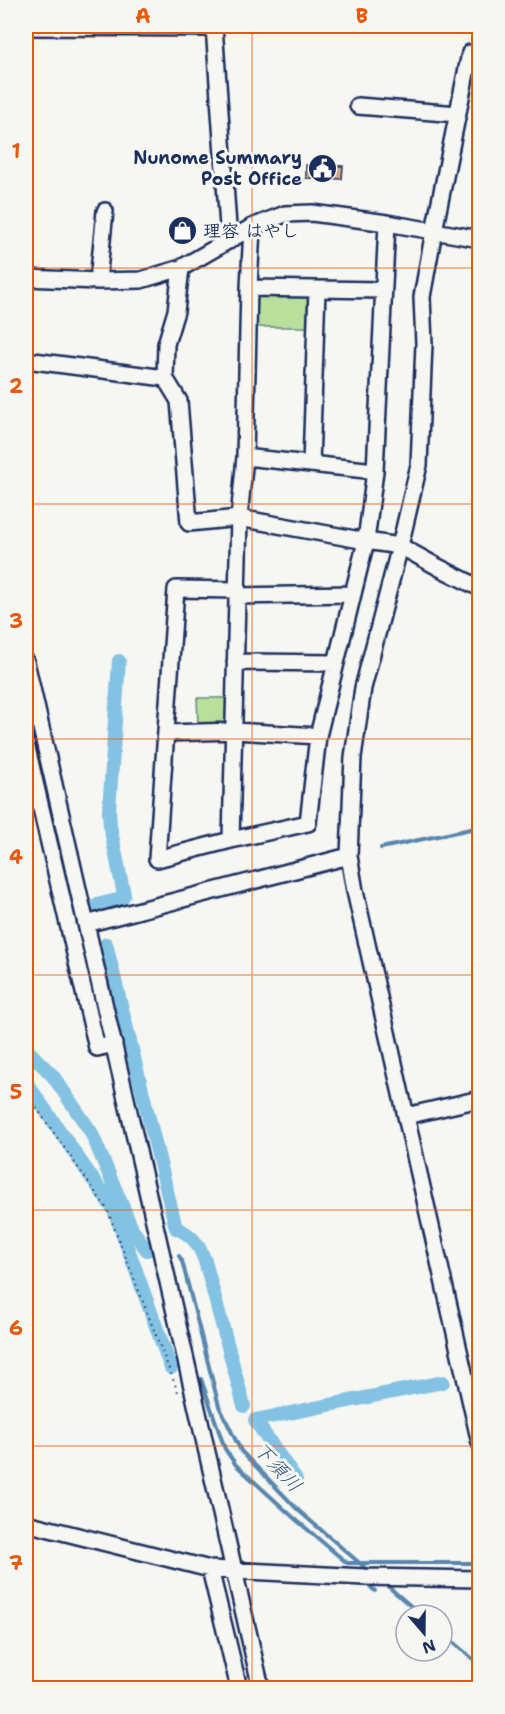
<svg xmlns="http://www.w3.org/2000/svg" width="505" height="1714" font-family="'Shantell Sans','Klee One',sans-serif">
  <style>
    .green { fill: #b8e09c; stroke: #6a887d; stroke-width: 1.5 }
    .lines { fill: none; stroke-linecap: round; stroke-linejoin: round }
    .stream { stroke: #5987ae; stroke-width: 4 }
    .canal { stroke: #83c2e3; stroke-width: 14 }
    .building { fill: #d5a688; stroke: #1b2f5e; stroke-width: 1.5 }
    .minor-casing { stroke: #1b2f5e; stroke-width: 20 }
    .path { stroke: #1b2f5e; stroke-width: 2; stroke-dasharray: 1.5 4.5; stroke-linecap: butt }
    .minor { stroke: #f6f6f2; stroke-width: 15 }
    .grid { fill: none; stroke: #e8590c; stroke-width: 1.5; stroke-opacity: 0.55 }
    .labels { text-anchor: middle; stroke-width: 6; stroke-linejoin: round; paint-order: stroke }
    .poi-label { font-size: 18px; font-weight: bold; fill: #1b2f5e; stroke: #f6f6f2; text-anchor: end }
    .water-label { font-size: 20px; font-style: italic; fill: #35547f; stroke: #f6f6f2 }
    .neatline { fill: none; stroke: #e8590c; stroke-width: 2 }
    .grid-label { font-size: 20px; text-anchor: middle; font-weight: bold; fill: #e8590c }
  </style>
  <rect width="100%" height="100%" fill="#f6f6f2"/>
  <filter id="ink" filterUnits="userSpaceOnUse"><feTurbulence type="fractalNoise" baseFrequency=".0167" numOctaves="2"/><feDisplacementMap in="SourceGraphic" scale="12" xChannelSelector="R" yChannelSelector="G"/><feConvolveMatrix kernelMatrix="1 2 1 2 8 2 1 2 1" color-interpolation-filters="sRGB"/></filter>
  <g filter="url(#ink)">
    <!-- green -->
    <path class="green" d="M253 292 312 294V327H253Z
      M197 698H231L230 726 198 727Z"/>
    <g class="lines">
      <!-- stream -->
      <path class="stream" d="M381 848 480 827
        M179 1256 182 1261 219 1406 241 1451 299 1511 370 1572
        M201 1379 225 1449 236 1465 294 1518 347 1563H472
        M383 1582 421 1615
        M366 1583 375 1591
        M442 1633 480 1665"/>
      <!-- canal -->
      <path class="canal" d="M26 712 36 757
        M97 905 121 899 124 895 110 826 109 811 119 661
        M106 944 176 1228C193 1235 199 1245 205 1261L244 1406
        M26 1049 53 1076 91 1132 133 1231 147 1250
        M26 1082 114 1210 171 1368
        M472 1377 480 1376
        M296 1480 255 1420 443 1382"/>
    </g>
    <!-- building -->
    <path class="building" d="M306 165 343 166 342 179 306 178Z"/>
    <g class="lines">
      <defs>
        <path id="minor" d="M214 26 229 241
          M26 27 214 28
          M480 54 470 53 434 231 422 297 424 344 419 465 400 546 363 688 353 757 349 856 355 891 480 1443
          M358 106 458 114
          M252 227 249 288 245 457 239 518 231 840 308 823 318 736 366 541 375 471 387 223
          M181 268 176 311 166 344 165 378 179 401 189 523 239 518 366 541 400 546 438 567 480 588
          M26 278 98 281 141 280 181 268 252 227 285 214 312 213 387 223 480 239
          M98 281 105 211
          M249 288 383 290
          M26 360 165 378
          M245 457 375 471
          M311 464 317 290
          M237 596 353 594
          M26 662 261 1688
          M235 662 336 663
          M166 733 235 731 318 736
          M26 744 97 1048 114 1044
          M231 840 157 859 176 589 237 590
          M86 924 349 856
          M406 1116 480 1099
          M26 1523 210 1569 364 1577 480 1579
          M210 1569 239 1688"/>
      </defs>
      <!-- minor casing -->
      <use href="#minor" class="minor-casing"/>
      <!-- path -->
      <path class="path" d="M26 625 31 649
        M26 1093 107 1209 178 1392"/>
      <!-- minor -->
      <use href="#minor" class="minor"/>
    </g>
  </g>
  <!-- grid -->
  <path class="grid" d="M252 26V1688M26 268H480M26 504H480M26 739H480M26 975H480M26 1210H480M26 1446H480"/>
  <!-- icons -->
  <defs>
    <symbol id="civic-disc" viewBox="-11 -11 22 22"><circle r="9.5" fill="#1b2f5e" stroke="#f6f6f2"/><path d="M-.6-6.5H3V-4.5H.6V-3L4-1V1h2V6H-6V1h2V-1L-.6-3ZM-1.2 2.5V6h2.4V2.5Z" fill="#fff"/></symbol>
    <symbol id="shop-disc" viewBox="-11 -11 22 22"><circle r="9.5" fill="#1b2f5e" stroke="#f6f6f2"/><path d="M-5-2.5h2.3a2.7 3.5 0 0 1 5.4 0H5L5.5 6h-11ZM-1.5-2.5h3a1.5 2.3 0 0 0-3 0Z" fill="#fff"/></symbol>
  </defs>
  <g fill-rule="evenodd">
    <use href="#civic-disc" x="306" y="152" width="33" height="33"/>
    <use href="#shop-disc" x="166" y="214" width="33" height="33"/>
  </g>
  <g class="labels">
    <!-- poi labels -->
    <g class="poi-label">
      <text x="302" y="164">Nunome Summary<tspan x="302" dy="21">Post Office</tspan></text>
      <text x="203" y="237" text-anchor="start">理容 はやし</text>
    </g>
    <!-- water labels -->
    <g class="water-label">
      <text transform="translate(278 1467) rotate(47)" y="7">下須川</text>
    </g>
  </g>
  <!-- margin -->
  <rect width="505" height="1714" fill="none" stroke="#f6f6f2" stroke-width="66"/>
  <!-- north arrow -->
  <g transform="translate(424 1633) rotate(160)"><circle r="28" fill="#f6f6f2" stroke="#9ea6b7" stroke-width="1.5"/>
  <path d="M0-4.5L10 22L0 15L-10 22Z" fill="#1b2f5e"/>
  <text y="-9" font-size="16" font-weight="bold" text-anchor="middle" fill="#1b2f5e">N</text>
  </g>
  <rect x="33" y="33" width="439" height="1648" class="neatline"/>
  <g class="grid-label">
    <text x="143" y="23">A</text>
    <text x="362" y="23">B</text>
    <text x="16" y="158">1</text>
    <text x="16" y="393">2</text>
    <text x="16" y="628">3</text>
    <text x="16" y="864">4</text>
    <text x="16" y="1099">5</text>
    <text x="16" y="1335">6</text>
    <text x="16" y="1570">7</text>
  </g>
</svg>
